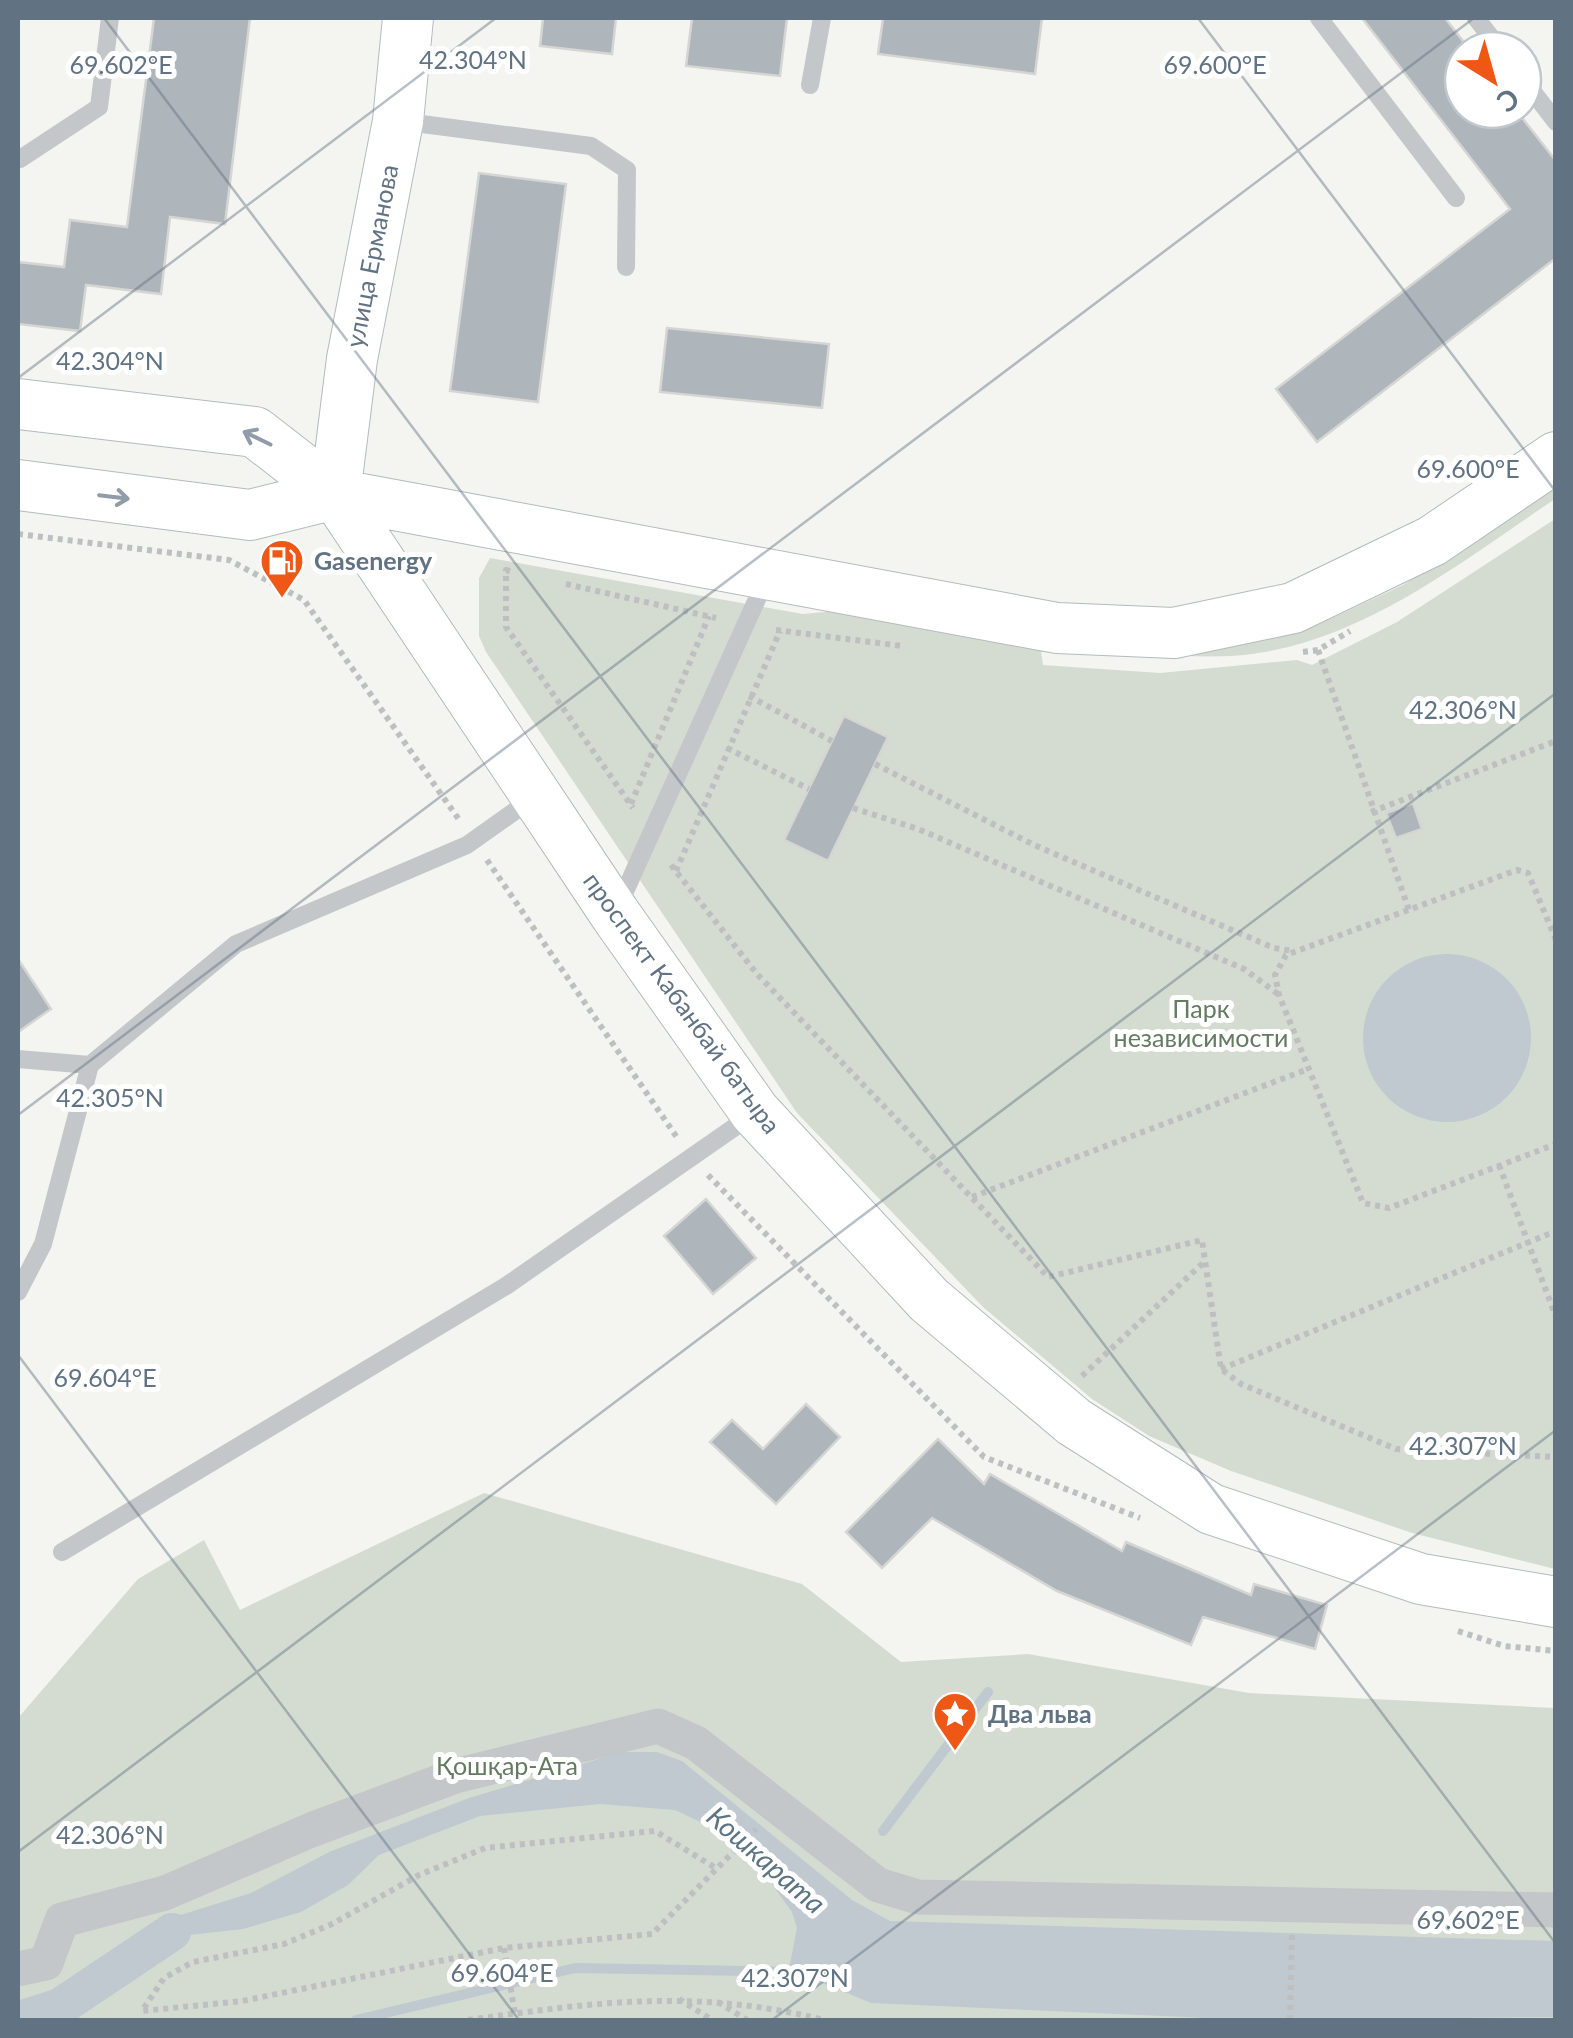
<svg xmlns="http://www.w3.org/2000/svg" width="1573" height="2038" font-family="Lato,sans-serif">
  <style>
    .green { fill: #d4dcd1 }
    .water { fill: #bfc9cf }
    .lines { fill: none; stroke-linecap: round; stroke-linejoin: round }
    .stream { stroke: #bfc9cf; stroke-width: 10 }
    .canal { stroke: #bfc9cf; stroke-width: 38 }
    .building { fill: #aeb5bb; stroke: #d5d6d3; stroke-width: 2.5 }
    .secondary-casing { stroke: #b5babf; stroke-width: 52 }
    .path { stroke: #bdbfc1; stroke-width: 6; stroke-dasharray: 5 5; stroke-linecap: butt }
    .lane { stroke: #c3c7ca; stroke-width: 18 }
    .street { stroke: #c3c7ca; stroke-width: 35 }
    .secondary { stroke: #fff; stroke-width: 50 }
    .oneway { stroke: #909ca8 }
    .ticks { fill: none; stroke: #617283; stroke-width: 2.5; stroke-opacity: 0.45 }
    .labels { text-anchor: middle; stroke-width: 10; stroke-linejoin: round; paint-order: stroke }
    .street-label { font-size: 25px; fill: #617283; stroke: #fff }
    .poi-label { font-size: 25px; font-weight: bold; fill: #617283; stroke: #fff; text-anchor: start }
    .park-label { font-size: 25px; fill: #647a61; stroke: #fff }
    .water-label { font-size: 28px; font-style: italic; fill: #5d7581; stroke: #fff }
    .ticks-label { font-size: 25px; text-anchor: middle; fill: #617283; stroke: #fff; stroke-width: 10; stroke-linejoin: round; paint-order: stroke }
  </style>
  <rect width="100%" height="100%" fill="#f4f5f0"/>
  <!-- green -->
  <path class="green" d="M1555 486V499C1458 564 1353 649 1231 656 1167 659 1103 645 1041 652L1043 665 1160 673 1297 660 1312 665 1397 622 1555 519V1569L1412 1533 1231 1471 1149 1436 1092 1399 983 1307 797 1113 486 652 479 636V578L490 558 803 614 835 611 1239 644 1317 625 1403 585Z
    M484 1493 802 1584 901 1662 1028 1654 1249 1693 1555 1708V2020H18V1718L138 1579 204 1540 240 1610Z"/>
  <!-- water -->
  <path class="water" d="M1363 1038a84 84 0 1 1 168 0a84 84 0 1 1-168 0Z
    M622 1752H657L682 1761 852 1900 890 1921 1555 1941V2017L1253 2020 871 2003 789 1969 797 1928 792 1912 766 1876 711 1827 675 1810 600 1804 480 1816 379 1855 348 1885 301 1912 243 1929 189 1935 130 1968 129 1944 155 1923 251 1893 329 1852 469 1798Z"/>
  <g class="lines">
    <!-- stream -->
    <path class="stream" d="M883 1831 988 1692
      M60 2007 64 2020
      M356 2020 575 1968 809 1972"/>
    <!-- canal -->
    <path class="canal" d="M19 2020 60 2007 172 1932"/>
  </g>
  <!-- building -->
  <path class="building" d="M154 18H250L225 224 170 217 161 294 86 285 80 331 18 324V262L64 267 70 220 127 227Z
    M543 18H616L612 54 540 46Z
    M692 18H787L780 76 686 66Z
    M883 18H1042L1035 74 878 54Z
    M1362 18H1445L1463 41V110H1516L1556 161V258L1317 442 1276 389 1510 209Z
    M479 173 566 184 538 402 450 391Z
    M667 328 829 344 822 408 660 392Z
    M844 716 888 737 828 861 784 840Z
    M1413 803 1422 829 1396 838 1386 813Z
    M18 959 51 1009 18 1032Z
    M706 1199 756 1258 713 1294 664 1236Z
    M806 1404 840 1437 776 1504 710 1442 732 1420 763 1449Z
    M938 1439 984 1484 990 1474 1122 1551 1126 1542 1251 1595 1254 1584 1327 1605 1315 1649 1203 1617 1191 1645 1057 1591 932 1518 882 1568 846 1532Z"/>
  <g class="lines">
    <defs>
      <path id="secondary" d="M18 404 255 432 335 494 615 914 755 1112 929 1300 1074 1422 1211 1509 1421 1579 1556 1602
        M18 485 250 515 335 494 1057 628 1174 633 1293 608 1432 541 1556 457
        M335 494 352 359 398 121 408 18"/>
    </defs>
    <!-- secondary casing -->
    <use href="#secondary" class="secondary-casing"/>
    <!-- path -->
    <path class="path" d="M18 534 229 560 304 600 460 821
      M510 571 506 570V627L633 808
      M566 584 716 618
      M776 630 902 646
      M1318 650 1409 910
      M1303 652 1318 650 1350 631
      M749 696 832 741
      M727 748 809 789
      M875 764 1034 845 1274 948 1293 951
      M631 804 709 616
      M853 808 918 829 1244 969 1278 994
      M1371 812 1556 741
      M487 860 678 1139
      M671 865 757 974 1048 1277 1202 1240 1221 1369 1241 1384 1396 1449 1556 1457
      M676 871 780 631
      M1556 940 1528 873 1517 870 1286 955 1275 975 1279 995 1363 1203 1389 1208 1556 1144
      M1499 1165 1556 1317
      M708 1175 984 1457 1140 1518
      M972 1197 1308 1069
      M1221 1369 1556 1231
      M1082 1376 1204 1262
      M1458 1631 1504 1646 1556 1651
      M714 1867 655 1831 485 1848 419 1875 332 1924 284 1944 193 1962 164 1978 142 2011 242 2001 504 1948 652 1934 756 1829
      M504 1948 515 2014
      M679 1999 712 2020
      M718 2002 747 2020
      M468 2020C597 2002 695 1988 824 2020
      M1290 2020 1292 1935"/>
    <!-- lane -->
    <path class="lane" d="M1319 18 1456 198
      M1476 18 1501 50
      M1523 79 1556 122
      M810 85 822 18
      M399 121 591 146 627 170 626 267
      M20 159 99 107 110 18
      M617 909 767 577
      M18 1059 90 1065 236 944 467 845 536 796
      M18 1292 43 1244 90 1065
      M62 1552 506 1286 755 1113"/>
    <!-- street -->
    <path class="street" d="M18 1969 46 1963 62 1920 165 1893 311 1830 455 1776 658 1726 696 1743 878 1885 918 1897 1556 1910"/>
    <!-- secondary -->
    <use href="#secondary" class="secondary"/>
  </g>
  <!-- one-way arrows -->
  <defs><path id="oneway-shaft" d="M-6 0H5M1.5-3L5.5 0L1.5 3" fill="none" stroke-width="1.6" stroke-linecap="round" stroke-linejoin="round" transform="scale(2.5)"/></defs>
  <g class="oneway">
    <use href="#oneway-shaft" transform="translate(257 438) rotate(-154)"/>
    <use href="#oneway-shaft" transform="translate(114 497) rotate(7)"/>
  </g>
  <!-- ticks -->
  <path class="ticks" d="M104 18 1556 1944M1198 18 1556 492M18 378 496 18M18 1115 1474 18M18 1355 519 2020M18 1852 1556 693M772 2020 1556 1430"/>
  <!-- icons -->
  <defs>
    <symbol id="fuel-pin" viewBox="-11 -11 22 30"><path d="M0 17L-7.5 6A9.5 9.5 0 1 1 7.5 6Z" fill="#ef5716" stroke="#fff"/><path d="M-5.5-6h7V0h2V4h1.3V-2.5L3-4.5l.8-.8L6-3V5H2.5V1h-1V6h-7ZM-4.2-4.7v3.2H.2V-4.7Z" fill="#fff"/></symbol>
    <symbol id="sight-pin" viewBox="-11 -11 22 30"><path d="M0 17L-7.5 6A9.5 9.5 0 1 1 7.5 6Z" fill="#ef5716" stroke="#fff"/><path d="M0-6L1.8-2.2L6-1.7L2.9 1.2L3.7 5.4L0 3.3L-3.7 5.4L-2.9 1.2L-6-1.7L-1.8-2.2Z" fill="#fff"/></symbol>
  </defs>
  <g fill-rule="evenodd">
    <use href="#fuel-pin" x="257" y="536" width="50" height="68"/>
    <use href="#sight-pin" x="930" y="1689" width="50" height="68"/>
  </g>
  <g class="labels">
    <!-- street labels -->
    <g class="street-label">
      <text transform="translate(372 256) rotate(-79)" y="9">улица Ерманова</text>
      <text transform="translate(682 1003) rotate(54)" y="9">проспект Кабанбай батыра</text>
    </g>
    <!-- poi labels -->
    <g class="poi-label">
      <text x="314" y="570">Gasenergy</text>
      <text x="988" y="1723">Два льва</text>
    </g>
    <!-- park labels -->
    <g class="park-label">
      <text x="1201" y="1018">Парк<tspan x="1201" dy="29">независимости</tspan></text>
      <text x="507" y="1775">Қошқар-Ата</text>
    </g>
    <!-- water labels -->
    <g class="water-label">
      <text transform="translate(766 1860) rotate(41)" y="10">Кошкарата</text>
    </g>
  </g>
  <g class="ticks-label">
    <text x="473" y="69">42.304°N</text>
    <text x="121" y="74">69.602°E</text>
    <text x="1215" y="74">69.600°E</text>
    <text x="110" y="370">42.304°N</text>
    <text x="1468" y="478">69.600°E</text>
    <text x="1463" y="719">42.306°N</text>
    <text x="110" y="1107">42.305°N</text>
    <text x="105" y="1387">69.604°E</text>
    <text x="1463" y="1455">42.307°N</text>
    <text x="110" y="1844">42.306°N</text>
    <text x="1468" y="1929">69.602°E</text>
    <text x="502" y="1982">69.604°E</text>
    <text x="795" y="1987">42.307°N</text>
  </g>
  <!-- border -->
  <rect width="1573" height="2038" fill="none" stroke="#617283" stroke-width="40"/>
  <!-- north arrow -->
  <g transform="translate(1493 80) rotate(143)"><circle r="48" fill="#ffffff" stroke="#c0c7cd" stroke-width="2.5"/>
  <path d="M0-8L18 38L0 25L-18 38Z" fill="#ef5716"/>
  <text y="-15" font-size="28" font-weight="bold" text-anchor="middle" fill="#617283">С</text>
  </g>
</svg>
